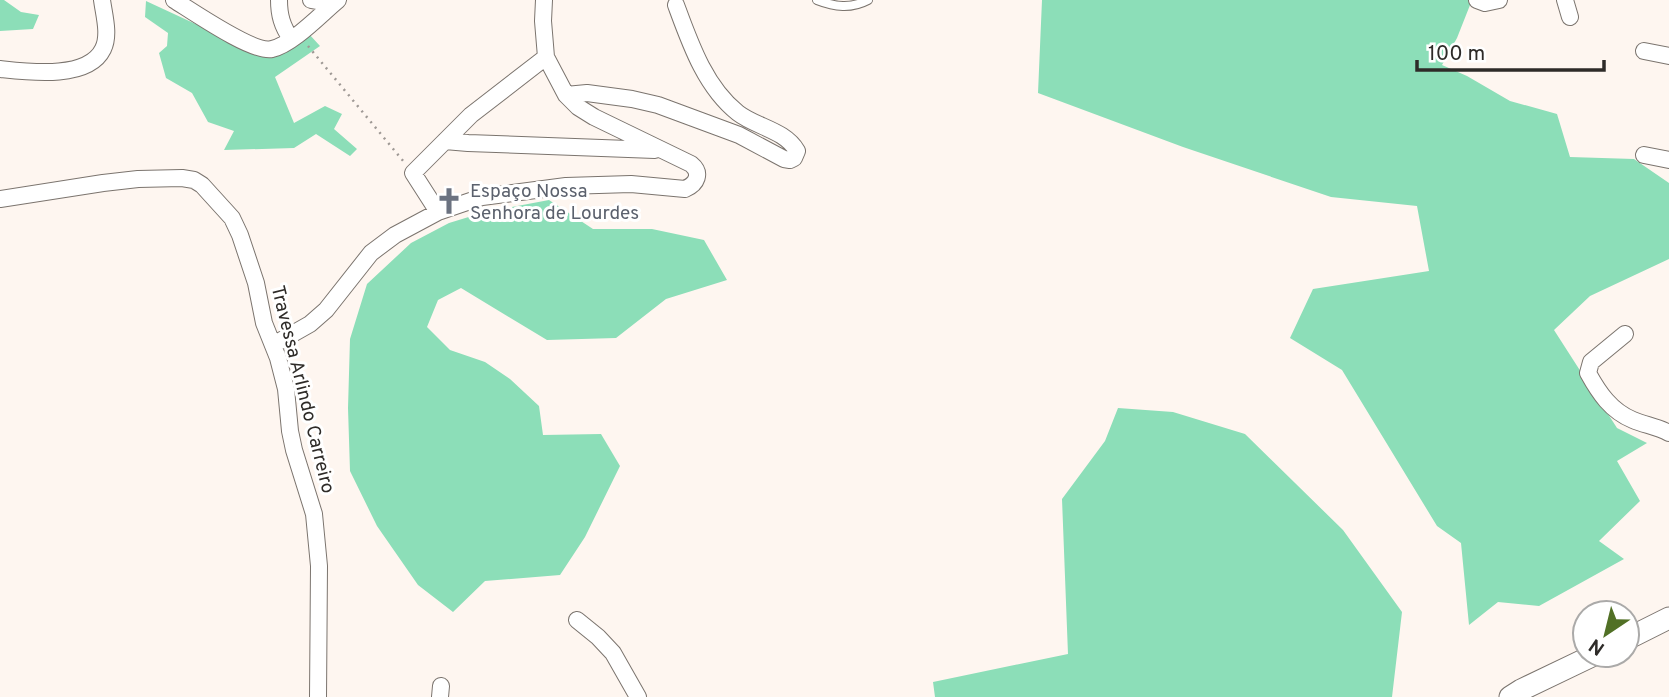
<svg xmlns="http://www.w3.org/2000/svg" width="1669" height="697" font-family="Overpass,sans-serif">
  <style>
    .green { fill: #8cdeb8 }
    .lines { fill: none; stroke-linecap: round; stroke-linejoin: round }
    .service-casing { stroke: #7b746e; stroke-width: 10 }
    .minor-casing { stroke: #7b746e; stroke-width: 18 }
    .secondary-casing { stroke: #7b746e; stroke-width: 23 }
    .path { stroke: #9f9995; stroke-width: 2.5; stroke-dasharray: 2 5; stroke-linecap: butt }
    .service { stroke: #fff; stroke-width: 8 }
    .minor { stroke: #fff; stroke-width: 16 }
    .secondary { stroke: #fff; stroke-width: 21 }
    .labels { text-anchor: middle; stroke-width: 6; stroke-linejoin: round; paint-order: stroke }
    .worship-label { font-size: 19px; fill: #5b616d; stroke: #fff; text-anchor: start }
    .street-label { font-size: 19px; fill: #2e2b28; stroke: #fff }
  </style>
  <rect width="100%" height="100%" fill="#fef6f0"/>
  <!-- green -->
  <path class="green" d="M0 0H4L21 12 39 15 33 29 0 31Z
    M1042 0H1472L1457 38 1442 65 1467 76 1510 101 1557 114 1570 157 1634 159 1669 183V259L1590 296 1554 330 1617 428 1647 443 1617 461 1640 501 1599 541 1624 559 1539 606 1498 602 1469 625 1461 543 1437 526 1342 370 1290 338 1313 289 1429 271 1417 206 1331 197 1183 147 1038 93Z
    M146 1 269 58 309 34 320 46 275 77 294 123 325 106 342 114 334 129 357 149 350 156 316 134 294 148 224 150 234 131 208 122 192 93 166 78 159 53 167 46 168 33 145 17Z
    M549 200 593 229H652L704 240 727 280 666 299 616 338 547 340 461 288 438 300 427 327 450 350 485 362 510 379 539 406 543 435 601 434 620 466 585 537 560 575 485 581 453 612 418 585 377 526 350 471 348 408 350 339 367 284 411 243 449 223 485 212Z
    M1118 408 1173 412 1245 434 1343 530 1402 612 1392 697H935L933 682 1068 654 1062 499 1105 441Z"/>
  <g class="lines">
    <defs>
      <path id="service" d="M817 0C835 7 851 9 868 0"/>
      <path id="minor" d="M174 0C192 11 254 54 272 49 293 44 321 14 338 0
        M279 0C279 15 282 26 291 39
        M311 0 333 4
        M1477 0 1485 3 1499 0
        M1565 0 1570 17
        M1644 51 1669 56
        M0 69C28 72 88 80 103 49 110 35 104 15 102 0
        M566 95 587 93 632 99 658 105 739 135 784 159 790 160 794 158 797 151C785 130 756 127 738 113 705 87 690 43 676 5
        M445 141 468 143 655 150
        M1644 155 1669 160
        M0 199 103 183 138 179 182 178 194 180 202 185 232 218 240 235 256 283 264 323 278 358 286 389 290 431 294 450 314 514 319 566 318 697
        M438 212 413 173 471 115 546 57
        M1625 334 1591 362 1588 373C1599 393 1611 411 1633 420 1645 425 1658 427 1669 433
        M273 345 310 324 326 310 371 253 395 235 438 212 482 197 566 186 631 184 685 189C697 184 702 173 691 164L594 117 578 107 566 95 546 57 543 21 544 0
        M577 620 598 637 613 653 638 697
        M440 697 441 686"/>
      <path id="secondary" d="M1627 639 1669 618
        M1510 697 1521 690 1594 655"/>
    </defs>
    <!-- service casing -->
    <use href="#service" class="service-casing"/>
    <!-- minor casing -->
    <use href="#minor" class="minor-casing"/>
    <!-- secondary casing -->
    <use href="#secondary" class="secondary-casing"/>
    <!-- path -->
    <path class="path" d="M308 46 404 162"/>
    <!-- service -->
    <use href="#service" class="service"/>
    <!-- minor -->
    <use href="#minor" class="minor"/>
    <!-- secondary -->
    <use href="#secondary" class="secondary"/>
  </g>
  <!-- icons -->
  <defs>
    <symbol id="church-bare" viewBox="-9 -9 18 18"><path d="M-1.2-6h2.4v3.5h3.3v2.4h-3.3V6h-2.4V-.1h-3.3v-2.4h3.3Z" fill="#6b7280" stroke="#fff" stroke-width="2.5" paint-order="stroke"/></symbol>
  </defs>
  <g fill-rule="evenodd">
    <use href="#church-bare" x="430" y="182" width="38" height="38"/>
  </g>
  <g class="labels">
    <!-- worship labels -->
    <g class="worship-label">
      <text x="470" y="197">Espaço Nossa<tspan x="470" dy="22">Senhora de Lourdes</tspan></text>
    </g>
    <!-- street labels -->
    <g class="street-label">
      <text transform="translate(304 389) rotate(76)" y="7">Travessa Arlindo Carreiro</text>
    </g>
  </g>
  <!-- north arrow -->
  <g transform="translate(1606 634) rotate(215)"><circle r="33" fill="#ffffff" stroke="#abaaa9" stroke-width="2"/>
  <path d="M0-5L12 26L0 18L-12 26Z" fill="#517025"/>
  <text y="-10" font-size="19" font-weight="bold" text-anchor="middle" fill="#2e2b28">N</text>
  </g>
  <!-- scale -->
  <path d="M1417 60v10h187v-10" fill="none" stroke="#2e2b28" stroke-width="3.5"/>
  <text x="1428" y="60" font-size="21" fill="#2e2b28" stroke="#ffffff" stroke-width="5" paint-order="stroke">100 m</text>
</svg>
